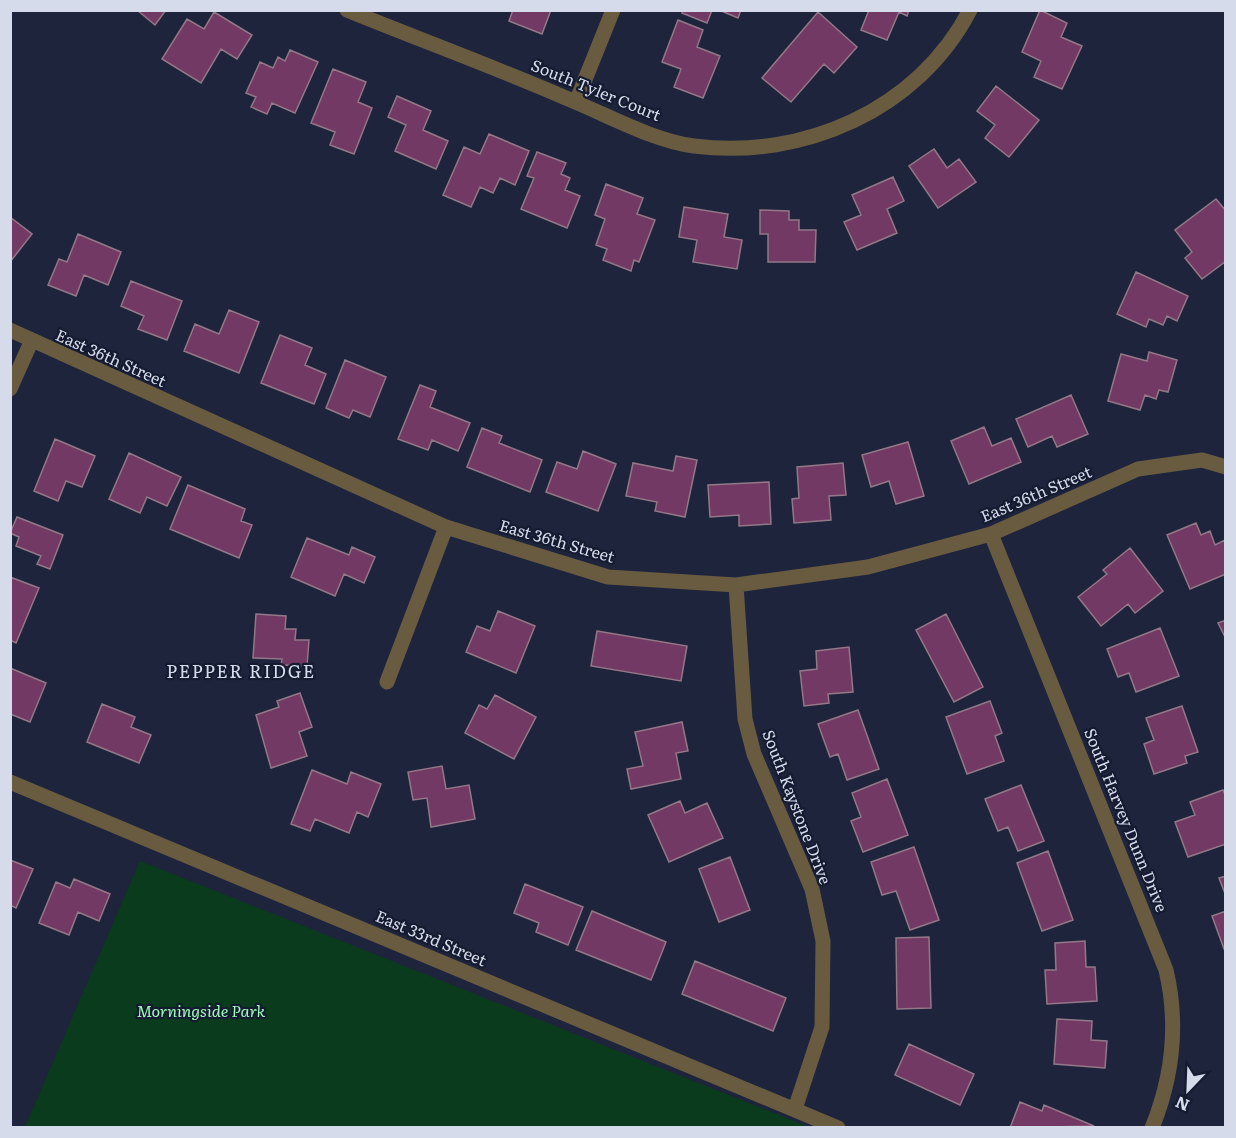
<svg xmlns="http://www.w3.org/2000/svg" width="1236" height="1138" font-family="Literata,serif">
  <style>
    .green { fill: #0a3b1d }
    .building { fill: #713963; stroke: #93778a; stroke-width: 1.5 }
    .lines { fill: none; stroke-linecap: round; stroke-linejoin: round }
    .minor { stroke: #685b40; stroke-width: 15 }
    .labels { text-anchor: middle; stroke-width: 4.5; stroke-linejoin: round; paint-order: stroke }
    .street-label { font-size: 16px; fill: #d5dbea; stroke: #151b31 }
    .park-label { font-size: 16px; font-style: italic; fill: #9ffbb8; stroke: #151b31 }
    .neighbourhood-label { font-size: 18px; letter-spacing: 1.5px; fill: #d5dbea; stroke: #151b31 }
  </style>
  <rect width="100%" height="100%" fill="#1e243b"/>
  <!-- green -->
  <path class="green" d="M140 861 809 1127H25Z"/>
  <!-- building -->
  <path class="building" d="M137 10H166L155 25Z
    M513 10H551L542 34 509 21Z
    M683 10H712L707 23 682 13Z
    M719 10H741L738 18Z
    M869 10H909L907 16 899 12 887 40 861 30Z
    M1040 10 1067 23 1061 37 1082 46 1062 89 1034 77 1041 61 1022 52Z
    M214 12 252 35 237 59 221 49 201 83 162 59 187 19 204 29Z
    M818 12 857 47 834 73 824 64 791 102 762 78Z
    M678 20 703 30 697 47 720 56 703 98 674 87 681 69 662 62Z
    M290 50 318 62 295 113 272 103 267 114 251 107 256 97 246 93 260 62 273 68 278 57 285 61Z
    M333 69 366 82 358 102 372 108 354 154 330 145 335 132 311 123Z
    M996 86 1039 120 1009 157 985 138 995 125 977 111Z
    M397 96 431 111 423 130 448 141 436 169 395 151 406 125 388 117Z
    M489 134 529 151 515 185 500 178 493 193 480 187 471 207 443 195 464 147 480 154Z
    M934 149 947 168 959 159 976 182 938 208 909 166Z
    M537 152 566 163 561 174 570 178 565 190 580 196 567 228 521 209 534 178 527 176Z
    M893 177 904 201 887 209 897 233 857 250 844 222 861 215 852 195Z
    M606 184 643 198 637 214 655 220 639 262 634 260 631 271 603 260 607 249 596 245 605 219 595 215Z
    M1216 199 1226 211V261L1202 279 1185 258 1192 252 1175 230Z
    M684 207 728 214 724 237 742 240 737 269 693 262 697 240 679 237Z
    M760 210 789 211V220H799V230H816L815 262H768V234H760Z
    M10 217 32 234 10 262Z
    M78 234 121 252 108 285 84 275 76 296 48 285 59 259 67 262Z
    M1136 272 1188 296 1177 321 1167 316 1163 325 1149 319 1146 327 1117 314Z
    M131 281 182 301 167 340 138 329 144 316 121 306Z
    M229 310 259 322 239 373 184 351 195 324 219 334Z
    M280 335 312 348 305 365 326 374 314 404 261 383Z
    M1149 352 1177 360 1168 392 1159 390 1156 399 1145 395 1140 410 1108 401 1121 354 1147 361Z
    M345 360 386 377 370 417 353 410 349 418 326 408Z
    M420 385 436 391 430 407 470 423 458 451 432 440 428 450 398 439Z
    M1071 395 1088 434 1057 447 1052 436 1028 447 1016 419Z
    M984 427 992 446 1011 438 1021 462 969 484 951 441Z
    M482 428 502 436 499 443 542 460 530 492 467 467Z
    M55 439 95 456 82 487 66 481 58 501 34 491Z
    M908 442 924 496 896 504 889 481 871 487 862 455Z
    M583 451 616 464 598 511 546 492 557 462 577 469Z
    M129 453 181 477 167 506 147 497 140 513 109 499Z
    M676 456 697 460 685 517 655 511 657 502 626 496 633 463 673 471Z
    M843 463 846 495 829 496 831 520 794 523 792 499 799 498 797 467Z
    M769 482 771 524 739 526V515L710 517 708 485Z
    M188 485 245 509 241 521 252 525 239 558 170 529Z
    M17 517 63 535 50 569 37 564 41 556 16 546 19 537 10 533Z
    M1196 523 1201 535 1210 531 1215 545 1225 540 1226 574 1190 589 1167 535Z
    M307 538 349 555 352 547 375 557 364 583 344 574 335 596 291 577Z
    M1130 548 1163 591 1135 613 1128 604 1101 626 1078 597 1107 574 1103 570Z
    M10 577 39 588 16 643 10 640Z
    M498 611 535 626 516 673 466 652 477 626 490 631Z
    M256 614 286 616 285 629H296L295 640H309L307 666 281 665 282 659 253 658Z
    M946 614 983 687 954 702 916 630Z
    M1226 620V639L1218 623Z
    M1160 628 1179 676 1136 692 1129 673 1118 677 1107 649Z
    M597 631 687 646 681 681 591 666Z
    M849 647 853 692 828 694 829 703 804 706 800 671 817 669 816 651Z
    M10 668 46 683 30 722 10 714Z
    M300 693 312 727 299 732 307 756 271 768 256 715 279 707 277 701Z
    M495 695 536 717 514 759 465 733 479 705 487 709Z
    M990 701 1002 733 995 736 1004 761 967 774 946 717Z
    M102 704 135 717 131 727 151 735 139 763 87 742Z
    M1182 706 1198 752 1185 756 1187 763 1154 774 1144 744 1154 740 1146 718Z
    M858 710 879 769 847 780 838 754 830 757 818 724Z
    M682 722 688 751 676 753 681 779 631 789 627 769 643 766 635 732Z
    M442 766 446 789 469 785 475 819 431 827 427 798 413 800 408 772Z
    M312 770 347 784 351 772 381 784 368 817 357 812 349 833 315 819 310 831 291 824Z
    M887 779 908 835 863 852 851 821 861 817 852 793Z
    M1021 785 1044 841 1018 851 1008 827 998 831 985 799Z
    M1223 790 1226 797V844L1188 857 1175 822 1195 815 1190 802Z
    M680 801 685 813 707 803 723 838 669 862 648 815Z
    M914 847 939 920 910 930 896 891 882 895 871 862Z
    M1048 851 1073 920 1042 931 1017 863Z
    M730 857 750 910 719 922 699 869Z
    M10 860 33 869 16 908 10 905Z
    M1226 876V896L1219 878Z
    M74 879 110 894 99 921 78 912 69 935 39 923 56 882 70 888Z
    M525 884 583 907 568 945 536 932 539 923 514 913Z
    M592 911 666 942 651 980 576 950Z
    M1226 911V948L1224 949 1212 916Z
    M929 937 931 1008 897 1009 896 938Z
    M1085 941 1086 967H1095L1097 1001 1047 1004 1045 970H1056L1055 943Z
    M695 961 786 998 773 1031 682 994Z
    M1057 1019 1092 1021 1091 1040 1107 1041 1105 1068 1054 1064Z
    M909 1044 974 1074 960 1105 895 1075Z
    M1020 1102 1042 1111 1044 1105 1094 1126 1010 1128Z"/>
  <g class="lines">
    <!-- minor -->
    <path class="minor" d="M347 10C423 41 500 69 575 102 611 117 655 141 694 146 803 160 918 110 970 10
      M576 102 613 10
      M10 330 446 527 608 577 736 585 868 567 991 534 1138 469 1202 460 1226 467
      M10 389 31 342
      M991 534 1166 970C1179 1025 1173 1076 1152 1128
      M736 585 745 719 754 754 812 889 823 941 822 1027 795 1109
      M387 682 446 527
      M10 782 838 1128"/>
  </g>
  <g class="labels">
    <!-- street labels -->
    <g class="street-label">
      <text transform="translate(596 90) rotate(22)" y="6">South Tyler Court</text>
      <text transform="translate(111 358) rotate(24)" y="6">East 36th Street</text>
      <text transform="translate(1036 494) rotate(-23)" y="6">East 36th Street</text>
      <text transform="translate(557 541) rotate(16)" y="6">East 36th Street</text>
      <text transform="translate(797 807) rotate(69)" y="6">South Kaystone Drive</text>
      <text transform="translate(1126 820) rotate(68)" y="6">South Harvey Dunn Drive</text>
      <text transform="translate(431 938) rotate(23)" y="6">East 33rd Street</text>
    </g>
    <!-- park labels -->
    <g class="park-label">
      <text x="201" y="1017">Morningside Park</text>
    </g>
    <!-- neighbourhood labels -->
    <g class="neighbourhood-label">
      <text x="241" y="678">PEPPER RIDGE</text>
    </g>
  </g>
  <!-- border -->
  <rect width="1236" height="1138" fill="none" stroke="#d5dbea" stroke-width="24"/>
  <!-- north arrow -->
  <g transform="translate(1188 1090) rotate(203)" stroke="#151b31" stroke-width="4.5" paint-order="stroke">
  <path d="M0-4.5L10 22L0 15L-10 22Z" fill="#d5dbea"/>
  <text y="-9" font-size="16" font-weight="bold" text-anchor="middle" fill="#d5dbea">N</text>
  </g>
</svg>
